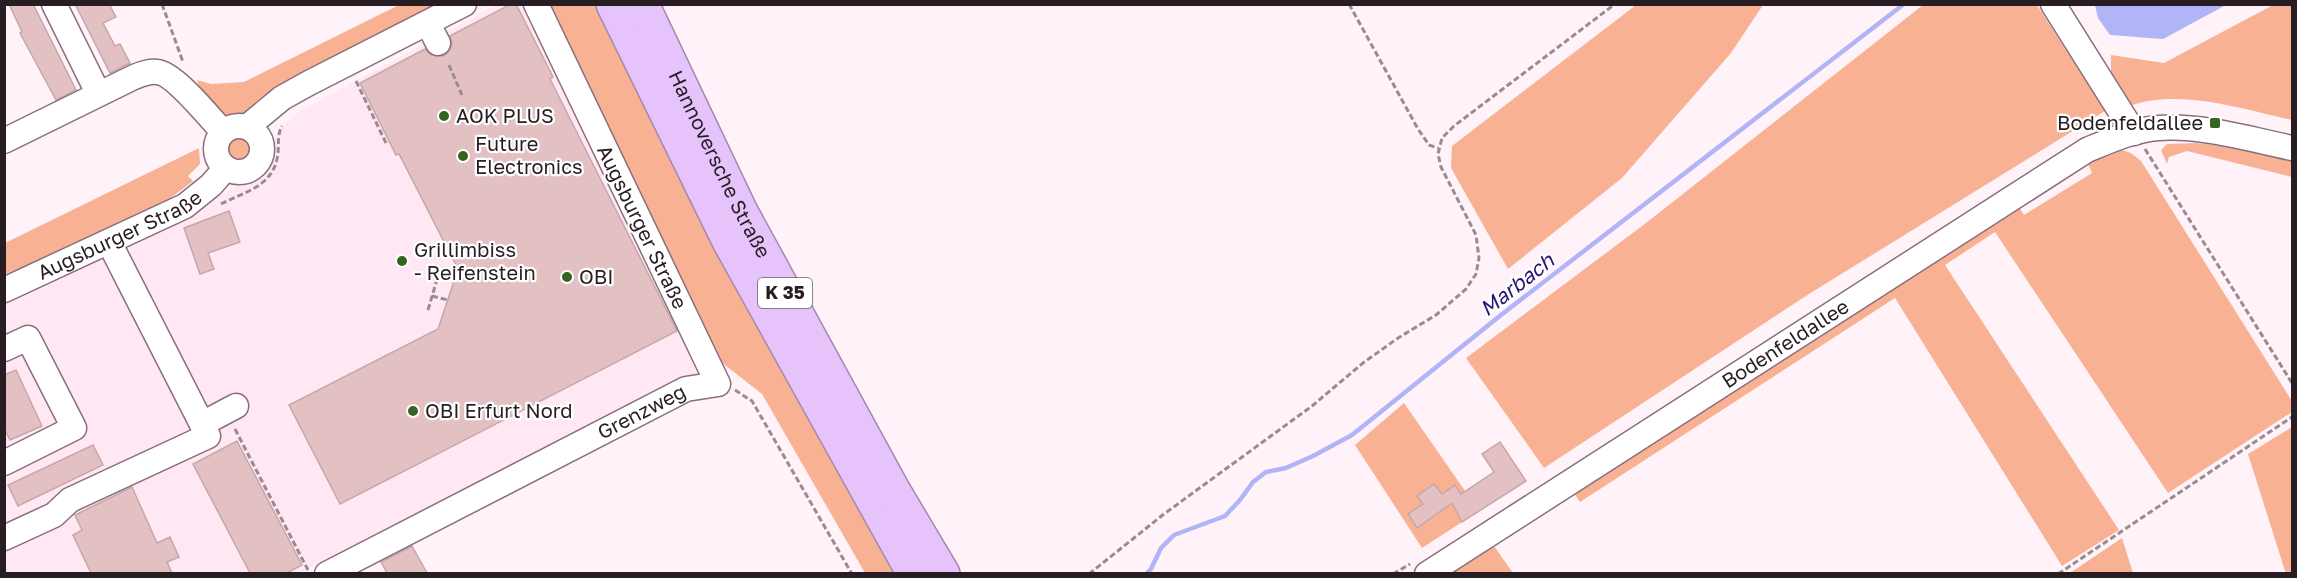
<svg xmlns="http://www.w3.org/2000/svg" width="2297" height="578" font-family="'Golos Text',sans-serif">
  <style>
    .built { fill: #ffe8f4 }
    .green { fill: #f8b293 }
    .water { fill: #b1b4f6 }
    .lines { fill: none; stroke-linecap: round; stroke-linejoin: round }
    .stream { stroke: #b1b4f6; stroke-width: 4.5 }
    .building { fill: #e3c1c3; stroke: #c7a6a8; stroke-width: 1.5 }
    .minor-casing { stroke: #896f7e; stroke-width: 27 }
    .highway-casing { stroke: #a389af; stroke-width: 36 }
    .path { stroke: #978c92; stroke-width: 3; stroke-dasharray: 6 3; stroke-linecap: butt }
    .minor { stroke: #fff; stroke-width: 24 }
    .highway { stroke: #e6c3fb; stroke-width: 33 }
    .poi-dot { fill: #376321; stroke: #fff; stroke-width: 2 }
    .labels { text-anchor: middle; stroke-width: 4.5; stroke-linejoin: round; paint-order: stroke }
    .shield { fill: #fff; stroke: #686165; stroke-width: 1.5 }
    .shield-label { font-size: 18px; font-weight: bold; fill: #271d23 }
    .poi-label { font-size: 20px; fill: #271d23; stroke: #fff; text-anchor: start }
    .street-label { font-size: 20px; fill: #271d23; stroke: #fff }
    .water-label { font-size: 21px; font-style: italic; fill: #291672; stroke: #fff }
  </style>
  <rect width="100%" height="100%" fill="#fff3f9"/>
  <!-- built -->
  <path class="built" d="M496 5H544L721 362 300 573 5 574V303L75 265 233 189 288 121 302 110Z"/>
  <!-- green -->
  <path class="green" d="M399 5H443L241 116C214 120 203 102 197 80L211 84 244 82Z
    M544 5H602L902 573H865L762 394 721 362Z
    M1636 5H1763L1731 53 1622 178 1508 269 1451 168 1452 146Z
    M1923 5H2037L2105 111 1809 294 1544 468 1466 358 1646 223Z
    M2273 5H2292V120C2243 109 2176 87 2127 107L2111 81V55L2164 63Z
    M228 149a11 11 0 1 1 22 0a11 11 0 1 1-22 0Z
    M2196 143 2230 147 2292 160V177L2187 151 2169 157 2167 164 2161 150 2167 144Z
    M199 148 200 164 188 176 193 181 164 203 69 249 5 274V243Z
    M2122 150 2131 153 2141 161 2292 401V412L2168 493 1995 232 1945 265 2119 530 2062 566 1895 298 1580 502 1574 493 2019 207 2024 215 2092 173 2088 164Z
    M1404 403 1479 511 1422 548 1355 445Z
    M2292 427V573L2286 574 2248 454Z
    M2122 538 2133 573H2070Z
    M1494 546 1513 573H1451Z"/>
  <!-- water -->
  <path class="water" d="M2095 5V4L2226 5 2163 39 2110 35 2098 18Z"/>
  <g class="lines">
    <!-- stream -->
    <path class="stream" d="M1146 574 1151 569 1161 548 1174 535 1225 516 1240 500 1253 482 1266 472 1286 468 1313 456 1352 435 1501 315 1904 4"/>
  </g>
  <!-- building -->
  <path class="building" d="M9 4H33L76 90 56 100 20 33 22 32Z
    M75 4H109L116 17 103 23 115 46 120 44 130 63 110 73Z
    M511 4H516L553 77 550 79 677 331 340 504 289 405 438 329 458 269 399 154 396 155 360 83 425 49 431 55 444 56 450 50 452 43 450 36Z
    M229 211 240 242 208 253 214 269 200 274 184 228Z
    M16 370 42 426 10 440 4 428V375Z
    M237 441 302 565 287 573H250L193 464Z
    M1500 442 1526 481 1462 522 1452 503 1417 528 1408 514 1423 504 1417 496 1434 484 1442 494 1455 485 1461 494 1494 472 1482 454Z
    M93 445 103 465 18 506 8 485Z
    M132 487 157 543 170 537 179 557 167 562 172 573H91L73 535 82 530 75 515Z
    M412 546 427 573H387L381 562Z"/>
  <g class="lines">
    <defs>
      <g id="minor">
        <path d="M54 4 98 93"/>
        <path d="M2053 4 2134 133"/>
        <path d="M428 24 438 43"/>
        <circle cx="239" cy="149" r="23"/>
        <path d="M247 127 282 98 309 83 464 4"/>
        <path d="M4 141 134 77C142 74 149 71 157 72 174 73 211 119 223 132"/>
        <path id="s1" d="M4 290 185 206 211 185 226 168"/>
        <path d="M4 349 28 338 74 428 4 463"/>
        <path d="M202 424 236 406"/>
        <path d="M4 538 54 515 70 500 208 436 109 242"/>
        <path id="s2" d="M327 574 686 389 718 384 536 4"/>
        <path id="s3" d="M1427 574 2087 150C2109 141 2133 130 2158 128 2203 125 2249 139 2292 148"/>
      </g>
      <g id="highway">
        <path d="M613 4 729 241 914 574"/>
        <path id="s4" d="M642 4 741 212 893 490 943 574"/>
      </g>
    </defs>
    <!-- minor casing -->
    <use href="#minor" class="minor-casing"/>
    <!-- highway casing -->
    <use href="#highway" class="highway-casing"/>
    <!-- path -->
    <path class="path" d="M162 4 183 62
      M1349 4 1418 129 1429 145 1438 148
      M449 65 462 95
      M356 81 386 143
      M2145 149 2292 383
      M221 204C244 192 271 187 277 159 280 147 276 137 282 126
      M432 296 448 300
      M428 310 438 276 436 272
      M735 390 752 401 852 574
      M235 429 308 570
      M1089 574 1164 514 1312 406 1363 363 1398 338 1436 315 1466 289 1476 274 1479 258 1476 235 1441 167 1438 154 1442 138 1454 126 1615 4
      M1393 574 1410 564
      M2058 574 2292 417"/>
    <!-- minor -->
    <use href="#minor" class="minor"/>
    <!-- highway -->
    <use href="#highway" class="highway"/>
  </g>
  <!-- markers -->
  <g class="poi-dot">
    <circle cx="444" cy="116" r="6"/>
    <rect x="2209" y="117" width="12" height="12" rx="3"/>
    <circle cx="463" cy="156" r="6"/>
    <circle cx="402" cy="261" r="6"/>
    <circle cx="567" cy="277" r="6"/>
    <circle cx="413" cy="411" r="6"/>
  </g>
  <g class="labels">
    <!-- shield labels -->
    <rect class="shield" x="758" y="278" width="54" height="30" rx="4.5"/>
    <g class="shield-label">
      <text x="785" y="299">K 35</text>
    </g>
    <!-- poi labels -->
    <g class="poi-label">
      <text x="456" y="123">AOK PLUS</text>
      <text x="2203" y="130" text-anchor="end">Bodenfeldallee</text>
      <text x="475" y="151">Future<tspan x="475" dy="23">Electronics</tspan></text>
      <text x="414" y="257">Grillimbiss<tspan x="414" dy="23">- Reifenstein</tspan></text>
      <text x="579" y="284">OBI</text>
      <text x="425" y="418">OBI Erfurt Nord</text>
    </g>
    <!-- street labels -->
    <g class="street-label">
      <text dy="7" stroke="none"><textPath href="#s4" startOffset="178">Hannoversche Straße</textPath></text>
      <text transform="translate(642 227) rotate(64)" y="7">Augsburger Straße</text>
      <text dy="7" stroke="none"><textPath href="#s1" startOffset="128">Augsburger Straße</textPath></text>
      <text dy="7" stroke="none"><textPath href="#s3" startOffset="426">Bodenfeldallee</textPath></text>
      <text dy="7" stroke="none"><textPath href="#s2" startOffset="354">Grenzweg</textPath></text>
    </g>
    <!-- water labels -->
    <g class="water-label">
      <text transform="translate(1517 285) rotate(-38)" y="7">Marbach</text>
    </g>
  </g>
  <!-- border -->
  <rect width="2297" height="578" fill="none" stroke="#271d23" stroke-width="12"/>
</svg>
